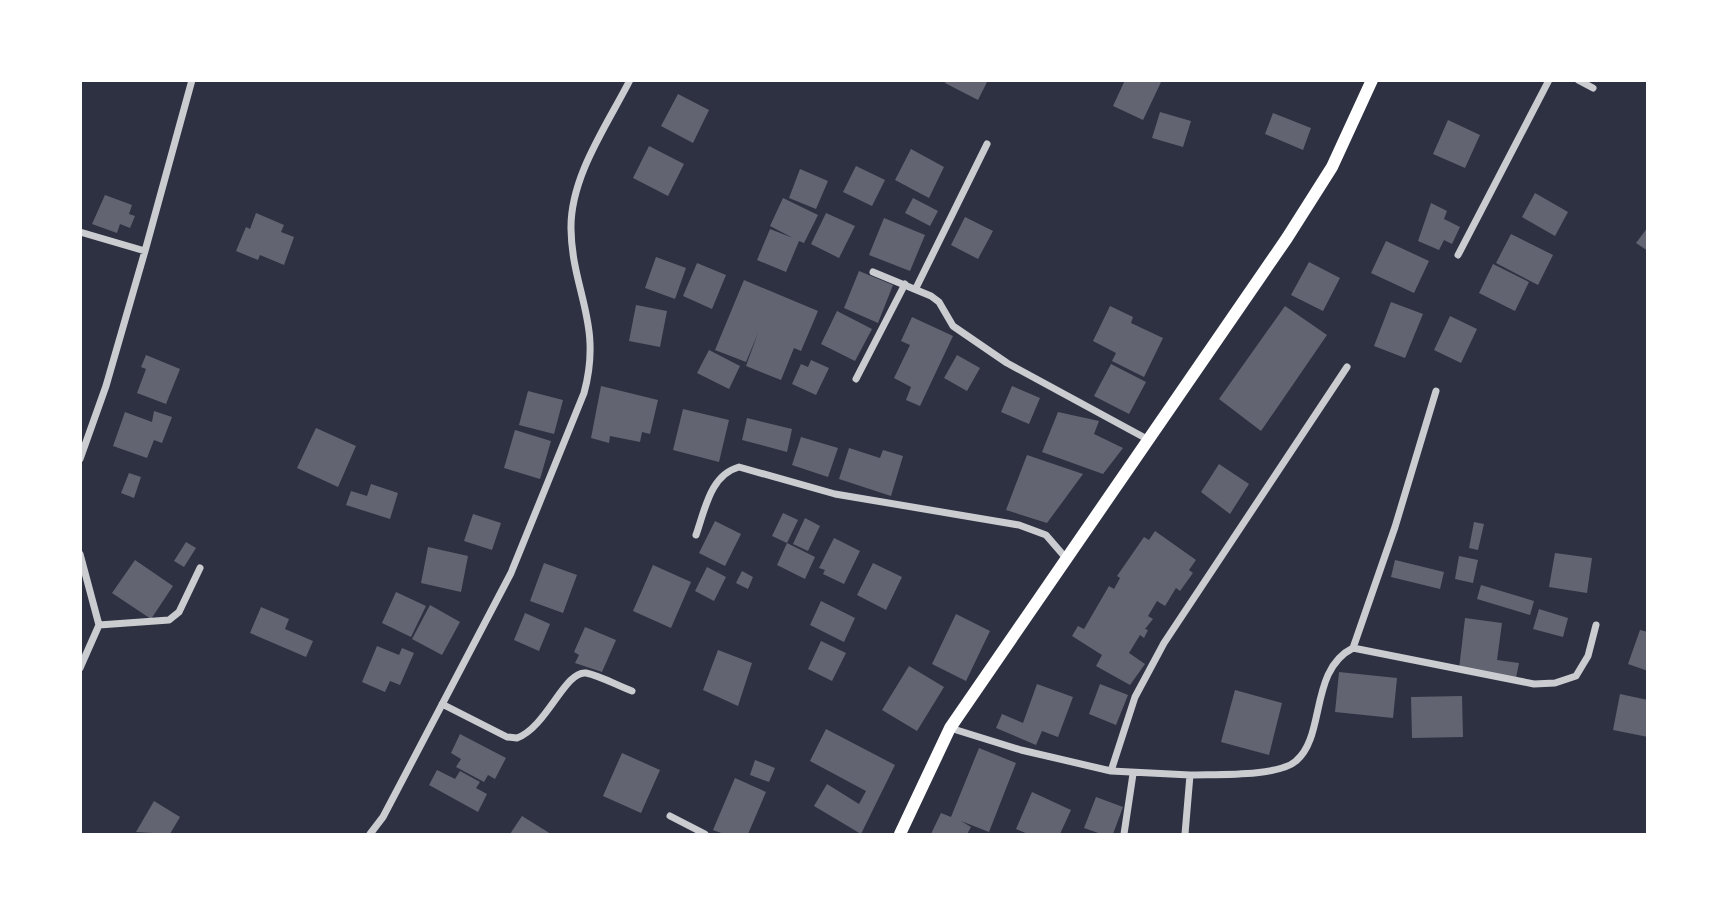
<svg xmlns="http://www.w3.org/2000/svg" width="1728" height="915" font-family="Lato,sans-serif">
  <style>
    .building { fill: #626471 }
    .lines { fill: none; stroke-linecap: round; stroke-linejoin: round }
    .minor { stroke: #caccd0; stroke-width: 7 }
    .secondary { stroke: #fff; stroke-width: 12 }
  </style>
  <rect width="100%" height="100%" fill="#2d3142"/>
  <!-- building -->
  <path class="building" d="M946 80H988L978 100 945 83Z
    M1125 80H1162L1143 120 1113 106Z
    M678 94 709 110 693 143 661 126Z
    M1160 112 1191 121 1183 147 1152 138Z
    M1273 113 1311 128 1303 150 1265 134Z
    M1448 120 1480 135 1465 168 1433 154Z
    M649 146 684 164 668 196 633 178Z
    M911 149 944 167 929 198 895 180Z
    M856 166 885 180 872 206 843 192Z
    M800 169 828 181 816 209 789 198Z
    M1535 193 1568 212 1555 236 1522 217Z
    M105 195 132 205 129 214 135 216 130 228 120 224 117 233 92 224Z
    M783 198 818 215 804 243 799 241 786 272 757 260 770 229 793 238 770 226Z
    M913 198 938 211 930 226 905 213Z
    M1431 203 1447 211 1444 219 1460 227 1452 244 1444 240 1439 250 1418 241Z
    M256 213 284 225 281 232 294 237 284 265 260 255 258 260 236 251 246 227 250 229Z
    M826 213 855 226 839 258 811 244Z
    M965 217 993 231 978 259 951 245Z
    M884 218 925 235 910 271 869 255Z
    M1648 227V251L1636 243Z
    M1511 234 1553 255 1538 285 1496 263Z
    M1386 241 1429 261 1414 293 1371 273Z
    M656 257 686 268 675 299 645 288Z
    M1309 262 1340 278 1323 311 1291 295Z
    M697 263 726 275 712 309 683 296Z
    M1493 264 1529 282 1515 311 1479 293Z
    M859 271 893 285 878 323 844 308Z
    M744 280 818 311 801 351 794 348 781 380 746 366 758 333 746 362 715 350Z
    M1391 302 1423 314 1405 358 1374 346Z
    M636 305 667 311 660 347 629 341Z
    M1110 306 1133 317 1131 323 1163 338 1144 377 1112 361 1116 353 1093 341Z
    M1285 306 1327 335 1261 431 1219 399Z
    M837 311 872 329 855 361 821 344Z
    M1450 316 1477 329 1461 363 1434 350Z
    M912 317 953 336 920 406 906 400 911 387 894 378 910 345 901 341Z
    M709 350 740 366 729 389 697 373Z
    M146 355 180 369 166 404 137 393 146 369 141 367Z
    M957 355 980 368 967 391 944 378Z
    M811 360 829 368 816 395 792 384 801 364 808 367Z
    M1111 364 1146 382 1129 414 1094 396Z
    M601 386 658 400 650 434 642 432 640 442 610 436 609 443 591 438Z
    M1012 386 1040 398 1029 424 1001 412Z
    M528 391 563 400 554 434 519 425Z
    M683 409 729 420 719 462 673 450Z
    M154 411 172 417 162 443 154 440 147 458 113 446 125 412 152 422Z
    M1058 412 1099 421 1094 434 1123 448 1103 474 1042 452Z
    M747 418 792 429 787 452 742 440Z
    M316 428 356 446 338 487 297 468Z
    M515 430 551 441 540 479 504 468Z
    M801 437 838 448 828 477 792 465Z
    M849 448 880 458 883 450 903 456 891 496 839 479Z
    M1027 455 1083 474 1047 523 1006 510Z
    M1219 464 1249 484 1230 514 1201 492Z
    M129 473 141 477 134 498 121 493Z
    M371 484 398 493 390 519 346 505 351 491 367 496Z
    M783 513 798 520 787 543 772 536Z
    M473 514 501 523 492 550 464 541Z
    M805 518 820 526 808 551 793 544Z
    M715 521 741 534 725 566 699 553Z
    M1474 522 1484 524 1478 550 1469 548Z
    M1155 531 1196 560 1189 570 1193 573 1180 591 1176 588 1165 606 1157 601 1148 616 1153 619 1145 629 1148 630 1144 638 1140 635 1129 653 1145 664 1130 685 1096 666 1102 655 1072 636 1078 626 1084 629 1109 586 1114 589 1120 578 1117 576 1144 537 1149 540Z
    M834 538 860 551 844 584 823 574 825 570 819 568Z
    M186 542 196 548 184 567 174 561Z
    M787 543 815 557 805 579 777 565Z
    M428 547 468 556 461 592 421 583Z
    M1555 553 1592 558 1587 593 1549 587Z
    M1459 556 1478 560 1473 583 1455 579Z
    M135 560 173 586 151 619 112 593Z
    M1395 560 1444 572 1440 589 1391 577Z
    M544 563 577 575 563 613 530 601Z
    M873 563 902 577 886 610 857 595Z
    M653 565 691 582 671 628 633 611Z
    M707 567 726 577 714 601 695 591Z
    M742 571 753 577 748 589 736 583Z
    M1481 585 1534 601 1530 615 1477 599Z
    M396 592 426 606 411 637 382 623Z
    M821 601 855 618 844 642 810 625Z
    M430 605 460 622 442 655 412 639Z
    M261 607 289 619 285 629 313 641 306 657 250 633Z
    M1539 609 1568 618 1563 637 1533 629Z
    M525 613 550 624 539 651 514 640Z
    M956 614 990 631 966 681 932 664Z
    M1465 618 1502 623 1497 660 1519 663 1515 683 1459 669Z
    M585 627 616 640 602 672 575 663 579 655 574 652Z
    M1640 630 1648 632V671L1628 664Z
    M821 641 846 653 832 681 808 669Z
    M377 646 399 655 402 648 414 653 400 685 390 681 385 692 362 682Z
    M718 650 752 663 738 706 703 690Z
    M909 666 944 687 917 731 882 710Z
    M1339 672 1397 678 1393 718 1335 712Z
    M1037 684 1073 697 1058 737 1042 731 1036 745 996 728 1002 714 1023 723Z
    M1100 684 1128 695 1116 725 1089 714Z
    M1235 690 1282 703 1269 755 1221 742Z
    M1620 694 1648 700V737L1613 730Z
    M1462 696 1463 737 1412 738 1411 697Z
    M826 729 895 765 861 834 814 806 827 784 859 804 866 791 810 761Z
    M460 734 506 758 495 779 488 775 484 782 456 767 461 759 451 753Z
    M979 748 1016 763 989 832 961 821 971 827 967 834H931L941 813 951 817Z
    M622 753 660 770 641 813 603 796Z
    M755 760 775 768 769 782 750 775Z
    M437 770 455 779 460 771 480 782 476 788 487 794 478 812 429 785Z
    M735 778 766 792 748 834H724L713 830Z
    M1032 792 1071 810 1060 834H1028L1016 829Z
    M1096 797 1123 807 1113 834H1101L1084 828Z
    M154 801 180 817 170 834 136 832Z
    M522 816 551 834H510Z"/>
  <g class="lines">
    <!-- minor -->
    <path class="minor" d="M1578 80 1593 88
      M80 232 145 251 192 80
      M1458 255 1549 80
      M873 272 931 296 939 302 953 326 1007 363 1147 439
      M916 288 987 144
      M856 379 905 284
      M80 459 106 386 145 251
      M696 535C705 510 710 475 739 467L835 494 1019 525 1046 535 1065 557
      M80 554 99 625
      M1353 648 1395 527 1436 391
      M80 668 99 625 169 620 179 612 200 568
      M442 704 507 737 517 738C547 727 565 670 586 673 601 676 618 686 632 691
      M950 728 1021 750 1111 771 1190 775 1185 834
      M1111 771 1135 697 1164 643 1347 367
      M1190 775C1214 774 1278 777 1296 761 1326 736 1309 670 1353 648L1534 684 1555 683 1576 676 1588 656 1596 625
      M670 816 705 834
      M370 834 383 817 511 573 584 393C603 324 572 291 571 229 570 177 607 125 630 80
      M1124 834 1133 774"/>
    <!-- secondary -->
    <path class="secondary" d="M900 834 950 728 1287 238 1332 167 1372 80"/>
  </g>
  <!-- border -->
  <rect width="1728" height="915" fill="none" stroke="#ffffff" stroke-width="164"/>
</svg>
